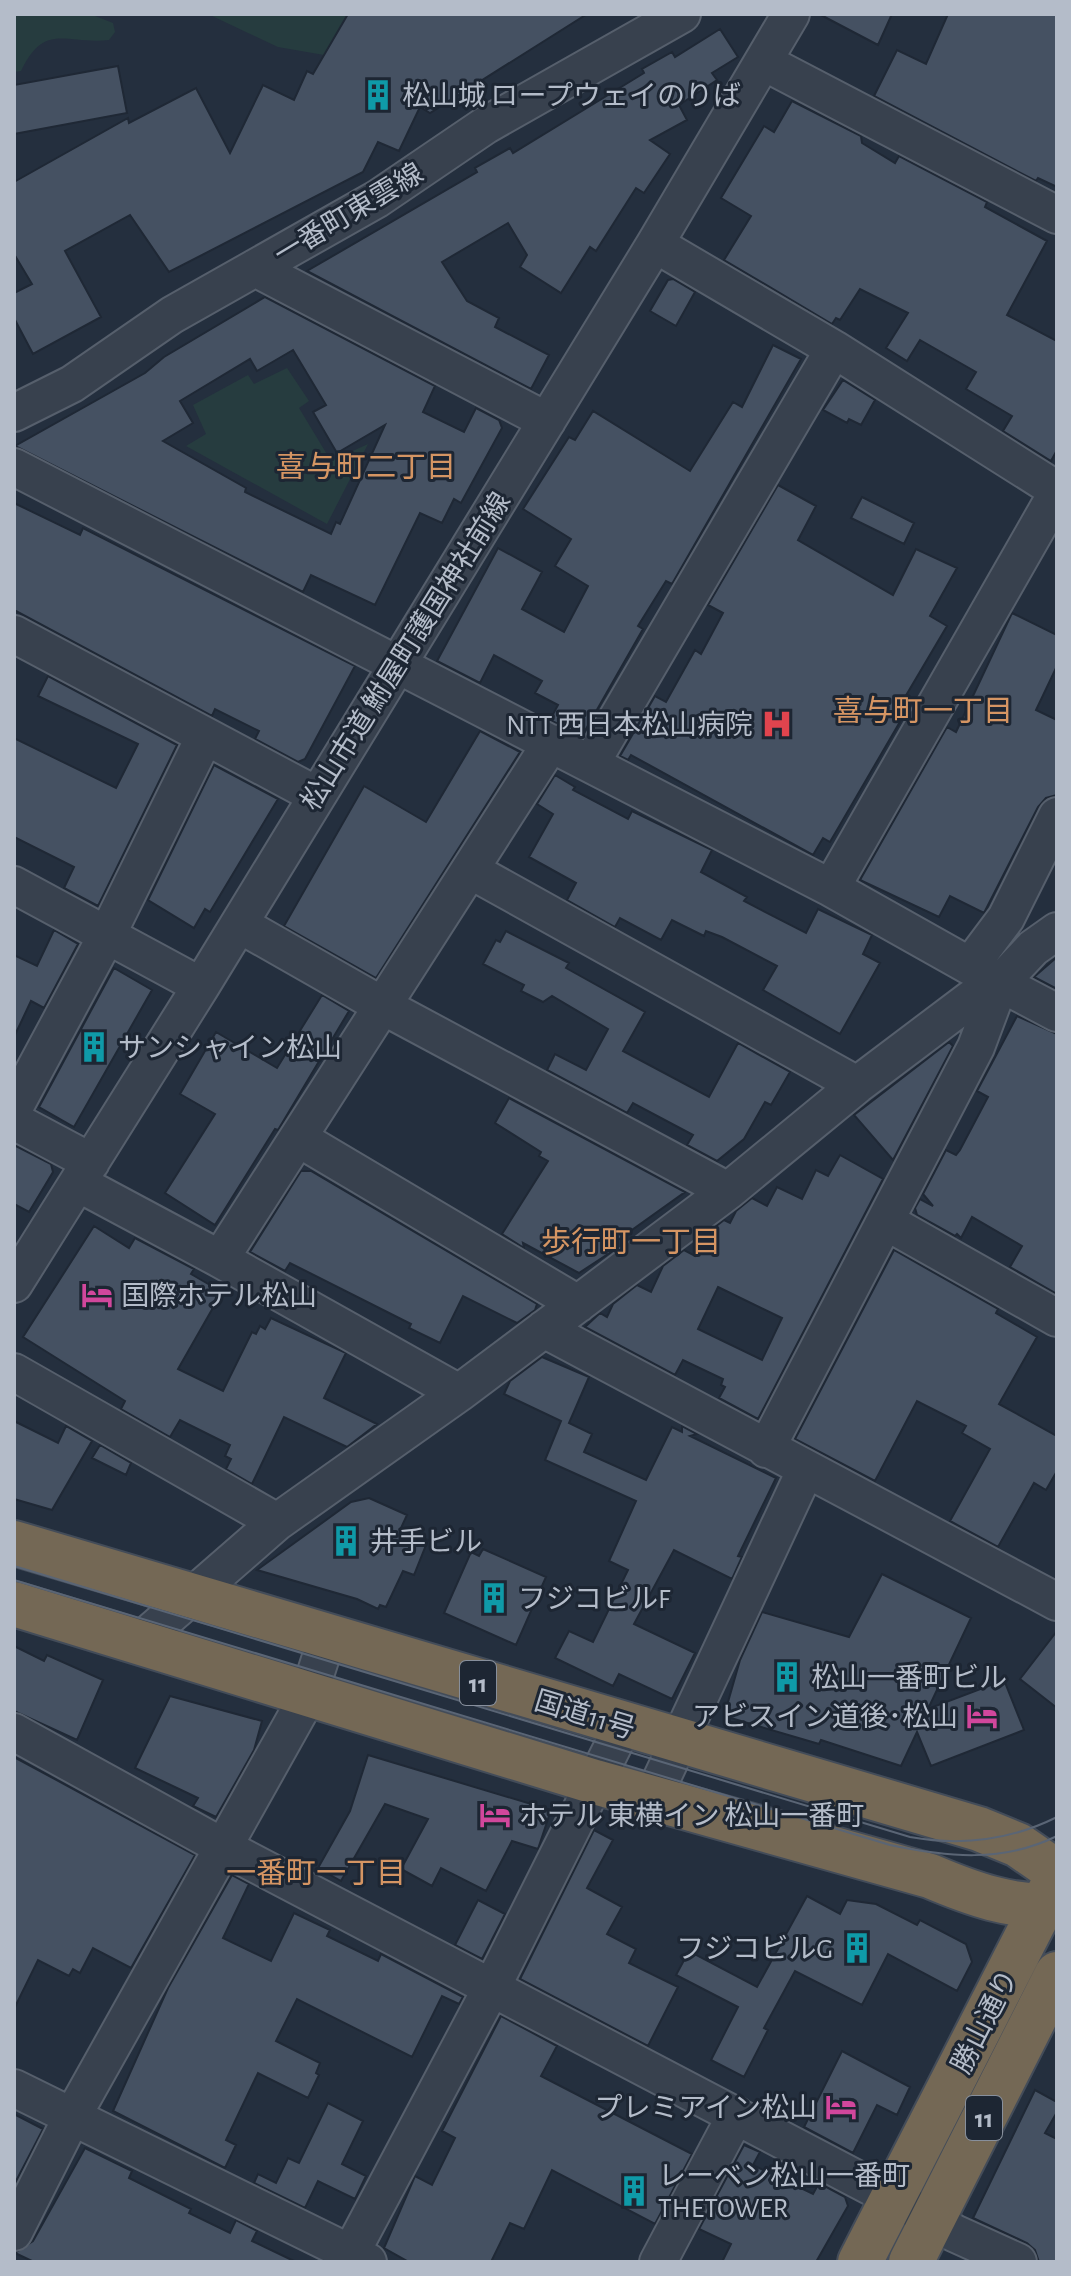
<svg xmlns="http://www.w3.org/2000/svg" width="1071" height="2276" font-family="'Alegreya Sans','Noto Sans JP',sans-serif">
  <style>
    .green { fill: #263c3f }
    .building { fill: #455162; stroke: #1f2835; stroke-width: 2; fill-rule: evenodd }
    .lines { fill: none; stroke-linecap: round; stroke-linejoin: round }
    .minor-casing { stroke: #565f6c; stroke-width: 40 }
    .highway-casing { stroke: #434c59; stroke-width: 48 }
    .minor { stroke: #38414e; stroke-width: 36 }
    .highway { stroke: #746855; stroke-width: 44 }
    .tram { stroke: #5a6575; stroke-width: 2 }
    .labels { text-anchor: middle; stroke-width: 6; stroke-linejoin: round; paint-order: stroke }
    .shield { fill: #1d2633; stroke: #878f9c; stroke-width: 2 }
    .shield-label { font-size: 26px; font-weight: bold; fill: #b4bcc9 }
    .poi-label { font-size: 28px; fill: #b4bcc9; stroke: #1d2633; text-anchor: start }
    .street-label { font-size: 28px; fill: #b4bcc9; stroke: #1d2633 }
    .neighbourhood-label { font-size: 30px; fill: #d59563; stroke: #1d2633 }
  </style>
  <rect width="100%" height="100%" fill="#242f3e"/>
  <!-- green -->
  <path class="green" d="M14 14H90L113 23 115 32 109 40C66 45 45 21 21 71L14 72Z
    M208 14H349L324 55 278 47Z
    M287 368 309 401 299 408 331 461 368 444 327 524 186 446 206 434 193 405 248 375 254 384Z"/>
  <!-- building -->
  <path class="building" d="M348 14H587L430 113 420 107 399 151 378 142 363 172 169 272 130 215 65 251 101 317 33 354 14 318V293L32 284 14 254V182L128 118 129 123 196 88 230 153 263 85 294 100 307 71 313 74Z
    M819 14H892L878 45Z
    M948 14H1057V187L1038 178 1036 181 874 96 897 50 926 64Z
    M720 29 738 57 712 73 717 80 679 105 687 120 650 140 670 154 644 193 636 188 596 251 590 247 561 293 520 267 527 255 508 223 442 262 467 301 499 318 495 327 549 355 531 389 307 271 477 172 475 168 510 148 513 153 644 73 642 69 672 52 675 57Z
    M118 66 127 113 14 134V85Z
    M792 101 861 136 862 143 895 163 899 156 987 202 985 207 1047 241 1007 315 1057 341V450L1051 461 1003 431 1012 416 966 389 976 372 920 340 907 361 886 348 908 313 860 289 840 320 836 318 832 324 724 260 751 216 721 198 764 126 774 132Z
    M673 279 695 292 676 326 650 311 668 280Z
    M265 297 435 386 423 412 464 432 476 408 499 420 502 428 461 503 454 499 442 523 420 513 375 605 311 575 303 592 15 446 145 373 164 357ZM293 350 326 405 313 412 337 453 385 425 340 524 336 522 331 534 245 492 246 488 163 441 193 423 180 401 250 359 257 371Z
    M773 345 801 359 672 584 666 581 638 626 643 629 582 736 550 720 558 705 535 693 542 681 494 655 480 683 437 661 498 548 542 572 522 609 564 632 588 586 555 566 571 539 523 509 569 437 575 440 593 411 690 471 733 402 742 407Z
    M843 380 875 400 861 425 849 419 847 423 823 410Z
    M778 485 816 506 798 540 893 595 916 549 957 568 930 616 947 626 901 704 908 708 830 842 823 838 813 855 631 755 628 760 620 756 655 696 666 702 695 650 701 654 723 613 708 605Z
    M862 497 914 523 904 544 851 518Z
    M14 503 80 535 83 528 355 666 305 759 298 762 255 739 259 731 215 709 212 716 14 610Z
    M1012 613 1057 635V666L1036 710 1057 720V795L1046 798 1038 807 984 913 950 896 939 917 860 880 947 727 956 732Z
    M48 676 177 745 98 906 64 888 74 867 14 837V738L116 788 138 744 38 696Z
    M480 731 520 752 376 978 284 926 364 786 426 822Z
    M214 765 278 799 210 912 205 909 194 928 148 900Z
    M555 775 575 787 573 790 628 819 632 811 712 850 701 872 747 897 744 901 806 933 818 909 872 935 863 954 880 963 840 1034 763 990 777 966 722 937 706 931 704 936 672 920 661 940 620 918 615 927 567 900 576 883 529 857 553 814 537 804Z
    M54 930 78 944 44 1008 31 1001 14 1037V955L37 966Z
    M506 931 569 963 566 968 645 1012 623 1051 709 1097 738 1043 790 1072 771 1105 765 1102 744 1139 717 1161 687 1145 693 1135 633 1103 627 1113 547 1070 555 1054 586 1070 608 1029 552 996 543 1002 521 991 524 985 483 964 496 940 500 942Z
    M1057 957V989L1034 977Z
    M114 968 152 990 74 1127 39 1107Z
    M322 995 349 1011 284 1120 278 1130 275 1129 215 1225 165 1193 215 1114 180 1094 216 1032 277 1068Z
    M1017 1016 1057 1034V1294L1010 1267 1022 1246 972 1217 961 1238 957 1234 955 1236 917 1215 915 1208 920 1199 933 1206 923 1194 946 1150 956 1155 960 1150 988 1097 977 1091Z
    M949 1042 953 1046 893 1160 854 1115Z
    M509 1098 685 1192 618 1240 611 1252 579 1273 523 1243 524 1248 502 1234 548 1161 539 1156 541 1152 495 1123Z
    M14 1145 51 1164 53 1172 29 1212 14 1204Z
    M840 1155 883 1179 758 1419 719 1398 725 1387 721 1385 723 1379 683 1360 675 1375 585 1327 600 1313 607 1317 613 1304 637 1285 651 1292 663 1266 684 1250 695 1256 706 1234 724 1220 730 1223 736 1211 752 1198 767 1206 777 1187 802 1199 816 1170 828 1176ZM718 1287 782 1318 762 1360 698 1329Z
    M301 1171H311L537 1304 535 1310 517 1323 463 1296 440 1343 409 1328 411 1324 290 1263 285 1271 250 1252Z
    M94 1226 129 1248 135 1238 194 1269 191 1274 222 1292 178 1369 223 1391 252 1332 256 1334 260 1326 265 1329 271 1318 346 1353 324 1398 377 1424 347 1447 284 1417 252 1484 226 1469 231 1459 225 1456 230 1445 180 1420 170 1437 121 1409 125 1401 23 1337Z
    M894 1250 998 1309 996 1313 1037 1337 999 1404 1057 1436V1471L1046 1490 1034 1483 998 1547 950 1521 990 1449 962 1433 966 1426 917 1401 875 1481 795 1439Z
    M542 1357 589 1377 569 1423 592 1434 584 1452 646 1480 672 1427 682 1432V1426L697 1434 690 1436 776 1478 738 1556 742 1557 732 1579 674 1550 634 1624 695 1653 672 1699 619 1674 613 1686 555 1658 569 1631 593 1642 628 1570 609 1561 636 1501 545 1460 561 1421 504 1394 510 1381Z
    M14 1421 58 1443 66 1426 92 1441 52 1510 14 1499Z
    M100 1445 131 1463 126 1475 92 1458Z
    M369 1498 407 1515 401 1528 428 1540 414 1575 403 1571 386 1607 380 1605 378 1609 357 1599 257 1570 351 1502Z
    M483 1549 546 1577 516 1645 444 1613 471 1552 479 1556Z
    M882 1574 971 1618 928 1709 1004 1680 1024 1730 931 1766 917 1732 901 1766 821 1740 819 1744 724 1716 740 1660 762 1612 849 1637Z
    M1057 1631V1708L1020 1679Z
    M14 1646 44 1661 47 1655 103 1680 77 1740 14 1711Z
    M170 1696 262 1721 254 1750 216 1817 193 1806 198 1798 135 1768Z
    M368 1755 551 1810 538 1849 512 1841 486 1891 441 1868 432 1886 401 1869 428 1819 385 1804 341 1881 318 1868 350 1811Z
    M14 1757 195 1855 131 1968 93 1948 80 1973 73 1969 69 1976 38 1960 14 2009Z
    M594 1830 613 1840 587 1888 622 1907 607 1934 636 1949 629 1963 678 1987 648 2046 520 1979Z
    M232 1875 249 1884 223 1938 271 1961 294 1913 330 1930 327 1936 378 1961 381 1954 463 1997 459 2004 442 1996 412 2057 297 1999 276 2041 320 2063 316 2073 319 2075 308 2098 258 2073 226 2140 236 2145 225 2168 113 2111 168 1988Z
    M807 1896 840 1914 847 1900 876 1904 917 1925 920 1920 966 1944 972 1962 957 1991 888 1954 862 2005 795 1971 764 2028 768 2030 744 2077 711 2060 738 2007 676 1975 689 1951 757 1987Z
    M478 1900 505 1914 482 1959 455 1945Z
    M501 2016 557 2046 541 2076 692 2154 655 2224 552 2170 524 2229 510 2223 491 2262H409L384 2248 415 2176 432 2185 455 2138 442 2131Z
    M842 2051 910 2087 897 2115 877 2105 853 2153 804 2127Z
    M1035 2090 1057 2102V2112L1045 2133 1057 2139V2262H1039L1035 2250 1027 2243 973 2218Z
    M328 2103 363 2121 342 2164 366 2176 355 2199 318 2181 305 2208 254 2183 258 2174 276 2183 288 2158 299 2163Z
    M14 2114 43 2129 14 2185Z
    M744 2145 760 2152 753 2165 813 2194 819 2183 845 2197 848 2206 816 2262H722L731 2244 699 2229Z
    M85 2148 132 2171 129 2178 191 2209 189 2213 230 2233 236 2220 257 2231 252 2241 296 2262H34L15 2253 33 2241Z"/>
  <g class="lines">
    <defs>
      <path id="minor" d="M764 62 1057 215
        M655 244 834 349 1057 490
        M255 268 547 421
        M14 413 72 384 172 315 377 199 486 125 682 14
        M14 467 831 888 1000 983 1033 948 1057 931
        M14 634 316 795
        M591 763 834 349
        M470 870 857 1085
        M14 885 201 986
        M831 888 1057 493
        M239 924 383 1006 728 1191
        M970 966 1006 918 1057 816
        M14 1108 107 935 205 736
        M14 1121 91 1162
        M298 1138 578 1304
        M78 1183 220 1259
        M887 1222 1057 1318
        M14 1284 201 986 655 244 791 14
        M544 1329 1057 1602
        M14 1372 277 1522
        M459 1393 220 1259 551 743
        M766 1449 976 1047 1000 983
        M138 1643 277 1522 459 1393 728 1191 857 1085 971 999 1000 983 1057 1013
        M14 1732 223 1847 933 2219 954 2233 1018 2262
        M653 1797 805 1471
        M14 2088 368 2262
        M14 2232 72 2117 309 1694 327 1638
        M346 2262 492 1987 623 1726
        M658 2262 736 2115"/>
      <path id="highway" d="M14 1543 979 1829 1018 1845 1057 1872
        M14 1604 595 1782 930 1876C970 1893 1013 1909 1057 1905
        M860 2262 1054 1883
        M911 2262 1057 1974"/>
    </defs>
    <!-- minor casing -->
    <use href="#minor" class="minor-casing"/>
    <!-- highway casing -->
    <use href="#highway" class="highway-casing"/>
    <!-- minor -->
    <use href="#minor" class="minor"/>
    <!-- highway -->
    <use href="#highway" class="highway"/>
    <!-- tram -->
    <path class="tram" d="M14 1566 910 1837C960 1846 1011 1840 1057 1817
      M14 1580 890 1845C947 1857 1002 1863 1057 1836"/>
  </g>
  <!-- icons -->
  <defs>
    <symbol id="building-bare" viewBox="-9 -9 18 18"><path d="M-4-6H4V6H1V3H-1V6H-4ZM-2.5-4.3h1.7v1.8h-1.7ZM.8-4.3h1.7v1.8H.8ZM-2.5-1h1.7V.8h-1.7ZM.8-1h1.7V.8H.8Z" fill="#0f9aa8" stroke="#1d2633" stroke-width="2.5" paint-order="stroke"/></symbol>
    <symbol id="hospital-bare" viewBox="-9 -9 18 18"><path d="M-5-5h3v3.5h4V-5h3V5h-3V1.5h-4V5h-3Z" fill="#e0444e" stroke="#1d2633" stroke-width="2.5" paint-order="stroke"/></symbol>
    <symbol id="hotel-bare" viewBox="-9 -9 18 18"><path d="M-6-4.5h1.5V1H6V5H4.5V3h-9V5H-6ZM-4 0a1.8 1.8 0 1 1 3.6 0ZM.5 0V-2.5h3Q6-2.5 6 0Z" fill="#d1479c" stroke="#1d2633" stroke-width="2.5" paint-order="stroke"/></symbol>
  </defs>
  <g fill-rule="evenodd">
    <use href="#building-bare" x="356" y="73" width="44" height="44"/>
    <use href="#hospital-bare" x="755" y="702" width="44" height="44"/>
    <use href="#building-bare" x="72" y="1025" width="44" height="44"/>
    <use href="#hotel-bare" x="75" y="1273" width="44" height="44"/>
    <use href="#building-bare" x="324" y="1519" width="44" height="44"/>
    <use href="#building-bare" x="472" y="1576" width="44" height="44"/>
    <use href="#building-bare" x="765" y="1655" width="44" height="44"/>
    <use href="#hotel-bare" x="960" y="1694" width="44" height="44"/>
    <use href="#hotel-bare" x="473" y="1793" width="44" height="44"/>
    <use href="#building-bare" x="835" y="1926" width="44" height="44"/>
    <use href="#hotel-bare" x="819" y="2085" width="44" height="44"/>
    <use href="#building-bare" x="612" y="2169" width="44" height="44"/>
  </g>
  <g class="labels">
    <!-- shield labels -->
    <g class="shield">
      <rect x="460" y="1661" width="36" height="44" rx="6"/>
      <rect x="966" y="2096" width="36" height="44" rx="6"/>
    </g>
    <g class="shield-label">
      <text x="478" y="1692">11</text>
      <text x="984" y="2127">11</text>
    </g>
    <!-- poi labels -->
    <g class="poi-label">
      <text x="402" y="105">松山城 ロープウェイのりば</text>
      <text x="753" y="734" text-anchor="end">NTT 西日本松山病院</text>
      <text x="118" y="1057">サンシャイン松山</text>
      <text x="121" y="1305">国際ホテル松山</text>
      <text x="370" y="1551">井手ビル</text>
      <text x="518" y="1608">フジコビルF</text>
      <text x="811" y="1687">松山一番町ビル</text>
      <text x="958" y="1726" text-anchor="end">アビスイン道後･松山</text>
      <text x="519" y="1825">ホテル 東横イン 松山一番町</text>
      <text x="833" y="1958" text-anchor="end">フジコビルG</text>
      <text x="817" y="2117" text-anchor="end">プレミアイン松山</text>
      <text x="658" y="2185">レーベン松山一番町<tspan x="658" dy="32">THETOWER</tspan></text>
    </g>
    <!-- street labels -->
    <g class="street-label">
      <text transform="translate(348 213) rotate(-31)" y="10">一番町東雲線</text>
      <text transform="translate(405 651) rotate(-58)" y="10">松山市道 鮒屋町護国神社前線</text>
      <text transform="translate(585 1714) rotate(17)" y="10">国道11号</text>
      <text transform="translate(984 2021) rotate(-63)" y="10">勝山通り</text>
    </g>
    <!-- neighbourhood labels -->
    <g class="neighbourhood-label">
      <text x="366" y="477">喜与町二丁目</text>
      <text x="923" y="721">喜与町一丁目</text>
      <text x="631" y="1252">歩行町一丁目</text>
      <text x="316" y="1883">一番町一丁目</text>
    </g>
  </g>
  <!-- border -->
  <rect width="1071" height="2276" fill="none" stroke="#b4bcc9" stroke-width="32"/>
</svg>
